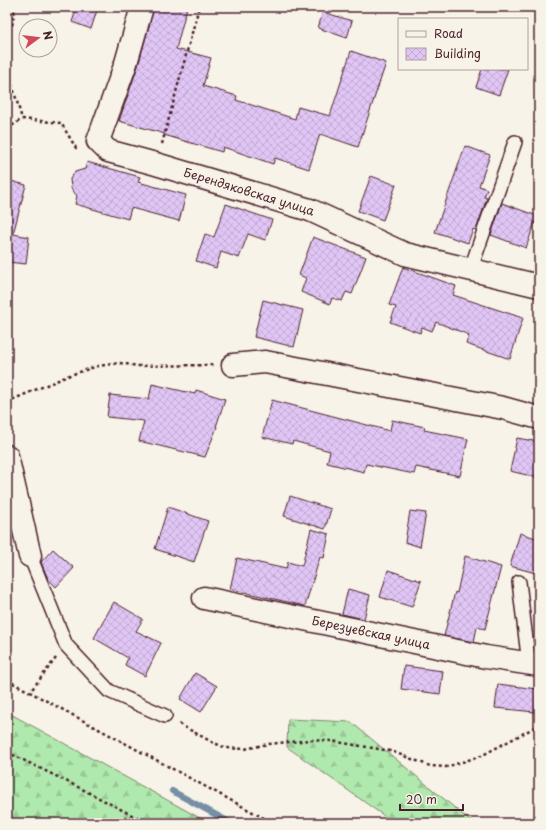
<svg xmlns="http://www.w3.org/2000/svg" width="546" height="830" font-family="'Playpen Sans',sans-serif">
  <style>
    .forest { fill: url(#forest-firs); stroke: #7d846c }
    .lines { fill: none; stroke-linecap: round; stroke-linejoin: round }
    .stream { stroke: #768fa5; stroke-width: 6 }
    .building { fill: url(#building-cross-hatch); stroke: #4a1f2b }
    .service-casing { stroke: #4a1f2b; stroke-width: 16 }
    .minor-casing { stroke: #4a1f2b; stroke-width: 25 }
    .path { stroke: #4a1f2b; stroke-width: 2.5; stroke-dasharray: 3 3; stroke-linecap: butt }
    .service { stroke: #f7f3e8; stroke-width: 13 }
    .minor { stroke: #f7f3e8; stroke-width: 22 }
    .labels { text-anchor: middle; stroke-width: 4; stroke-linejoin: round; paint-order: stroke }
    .street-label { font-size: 12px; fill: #4a1f2b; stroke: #f7f3e8 }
  </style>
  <defs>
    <pattern id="forest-firs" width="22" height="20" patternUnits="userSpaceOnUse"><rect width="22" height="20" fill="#b0e9ad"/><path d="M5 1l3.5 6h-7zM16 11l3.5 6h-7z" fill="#99c795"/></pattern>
    <pattern id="building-cross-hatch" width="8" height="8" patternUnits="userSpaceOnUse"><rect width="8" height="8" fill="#e0c6f5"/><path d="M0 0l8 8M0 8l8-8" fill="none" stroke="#c2aad2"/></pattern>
  </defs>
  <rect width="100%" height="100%" fill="#f7f3e8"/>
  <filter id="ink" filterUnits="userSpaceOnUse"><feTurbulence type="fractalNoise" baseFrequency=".025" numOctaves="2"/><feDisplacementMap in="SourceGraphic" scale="8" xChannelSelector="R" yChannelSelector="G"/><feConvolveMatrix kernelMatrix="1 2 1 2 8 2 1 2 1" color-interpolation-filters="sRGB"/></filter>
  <g filter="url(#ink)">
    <!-- forest -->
    <path class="forest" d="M7 712 209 823H7Z
      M288 719 351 722 473 823H394L287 747Z"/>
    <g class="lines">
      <!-- stream -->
      <path class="stream" d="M172 791 231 823"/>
    </g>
    <!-- building -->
    <path class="building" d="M77 7H98L91 29 72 22Z
      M154 7H187L176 49 211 58 203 86 237 96 236 100 295 119 298 107 330 116 351 51 386 63 358 147 320 134 309 169 275 158 273 164 223 147 222 152 164 135 165 134 119 121 138 66Z
      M323 12 352 21 347 38 318 28Z
      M482 69H508L499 95 476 87Z
      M465 146 490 155 479 186 487 189 484 197 487 198 476 230 473 229 468 243 435 232Z
      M87 162 140 177 138 182 186 195 179 221 131 208 128 219 75 204 77 196 71 188 70 179 75 172 85 169Z
      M371 176 396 185 383 220 358 211Z
      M7 180 26 185 13 234 29 237 26 264 7 262Z
      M502 203 537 216 526 248 491 235Z
      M226 204 272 220 265 240 248 234 239 258 221 252 216 268 196 261 205 234 214 237Z
      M313 237 366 257 352 294 346 292 342 301 332 298 330 304 301 292 306 278 299 275Z
      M403 267 456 286 453 295 523 318 510 359 466 344 469 335 436 322 432 331 422 327 420 333 390 322 396 307 389 305Z
      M263 300 303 310 294 347 254 337Z
      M152 384 195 394 196 390 225 399 216 427H217L205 457 139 441 144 421 107 417 110 395 149 399Z
      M272 400 390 431 392 420 425 427 424 430 468 439 460 476 416 467 414 474 366 464 364 472 327 463 330 451 293 441 292 444 262 437Z
      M517 438 539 442V457L535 477 510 471Z
      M290 496 331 509 325 529 284 516Z
      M168 507 208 521 194 562 155 549Z
      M410 511 426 513 420 547 405 542Z
      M311 529 329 534 324 558 320 557 305 606 230 589 237 558 286 569 288 562 302 566Z
      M520 533 539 539V574L510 566Z
      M53 549 74 568 56 587 48 579 41 562Z
      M465 556 501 567 485 629 477 627 474 642 444 636 455 592 457 593Z
      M388 570 421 581 412 607 380 597Z
      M348 589 370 595 364 619 342 614Z
      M114 602 143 619 136 631 161 643 145 676 125 665 128 658 94 638Z
      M404 666 443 671 440 694 401 689Z
      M195 673 217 686 201 712 180 699Z
      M498 684 537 689 535 712 495 708Z"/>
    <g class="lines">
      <defs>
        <path id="service" d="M470 271 515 142
          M30 556 66 645 109 691 165 716
          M519 582 529 664"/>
        <path id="minor" d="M142 7 126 63 98 141 108 151 156 164 310 210 405 254 539 286
          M233 365 265 362 503 408 539 418
          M7 456 30 556
          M204 598 486 657 539 665"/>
      </defs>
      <!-- service casing -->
      <use href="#service" class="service-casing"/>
      <!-- minor casing -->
      <use href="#minor" class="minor-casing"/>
      <!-- path -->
      <path class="path" d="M7 24 12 26 15 7
        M7 67 22 119
        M7 129 22 119 61 123 76 148 78 147
        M162 144 199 7
        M7 402 70 375 98 366 120 363 137 366 213 365
        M56 658 30 692 273 823
        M7 680 30 692
        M179 724 212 742 226 748 245 749 268 744 311 740 331 741 391 751 430 766 446 767 481 756 539 725
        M7 752 80 788 147 823"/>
      <!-- service -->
      <use href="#service" class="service"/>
      <!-- minor -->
      <use href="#minor" class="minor"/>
    </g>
  </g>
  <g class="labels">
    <!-- street labels -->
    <g class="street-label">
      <text transform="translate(249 192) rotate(17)" y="4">Берендяковская улица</text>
      <text transform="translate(371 633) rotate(12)" y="4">Березуевская улица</text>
    </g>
  </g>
  <!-- margin -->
  <rect width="546" height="830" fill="none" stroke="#f7f3e8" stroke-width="24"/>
  <rect x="12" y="12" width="522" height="806" fill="none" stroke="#4a1f2b" stroke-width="1.5" filter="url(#ink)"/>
  <!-- legend -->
  <rect x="398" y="18" width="130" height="52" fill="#f7f3e8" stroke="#b29e9c"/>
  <rect x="406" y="31" width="20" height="6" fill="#f7f3e8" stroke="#b29e9c"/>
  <text x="434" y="38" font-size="12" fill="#4a1f2b">Road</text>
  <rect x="406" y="48" width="20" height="12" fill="url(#building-cross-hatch)" stroke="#b29e9c"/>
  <text x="434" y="58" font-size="12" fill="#4a1f2b">Building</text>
  <!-- north arrow -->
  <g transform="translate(38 38) rotate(75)"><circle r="19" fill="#f7f3e8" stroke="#b29e9c"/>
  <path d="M0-3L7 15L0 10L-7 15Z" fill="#d1495b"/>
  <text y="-6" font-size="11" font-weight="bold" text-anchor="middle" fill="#4a1f2b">N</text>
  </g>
  <!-- scale -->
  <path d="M400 804v6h63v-6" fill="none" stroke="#4a1f2b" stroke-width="2"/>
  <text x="406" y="804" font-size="12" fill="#4a1f2b" stroke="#f7f3e8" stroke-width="3" paint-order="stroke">20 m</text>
</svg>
